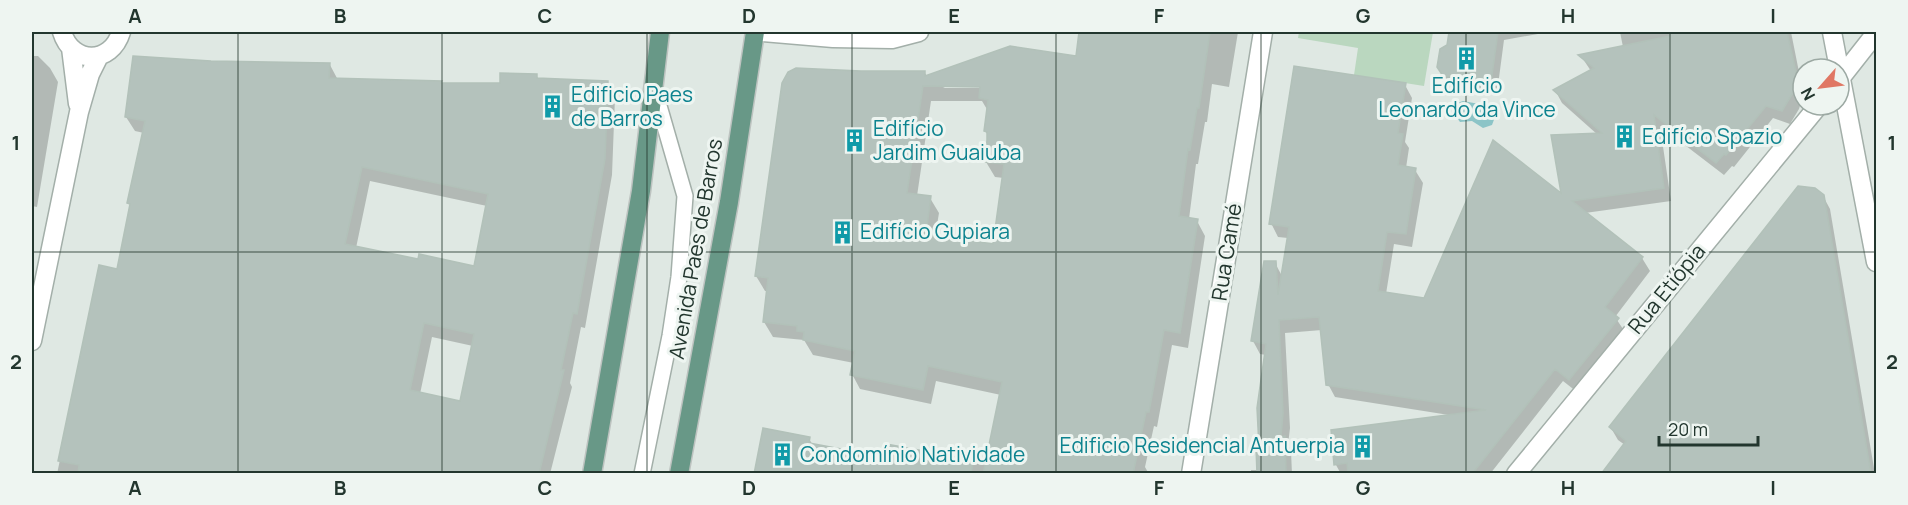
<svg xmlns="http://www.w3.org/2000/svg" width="1908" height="505" font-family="Manrope,sans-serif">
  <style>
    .green { fill: #bad7bf }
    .water { fill: #8cc4c7 }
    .shadow { fill: #0003; fill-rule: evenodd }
    .building { fill: #b4c2bc; stroke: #b2c1b9; stroke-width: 1.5; fill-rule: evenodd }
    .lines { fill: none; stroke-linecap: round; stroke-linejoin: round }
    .service-casing { stroke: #a3afa9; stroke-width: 18 }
    .minor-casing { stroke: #a3afa9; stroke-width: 21 }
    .primary-casing { stroke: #bdc3c0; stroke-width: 21 }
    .service { stroke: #fff; stroke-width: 15 }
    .minor { stroke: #fff; stroke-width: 18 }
    .primary { stroke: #689887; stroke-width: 18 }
    .grid { fill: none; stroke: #22362e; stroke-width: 1.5; stroke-opacity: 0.55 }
    .labels { text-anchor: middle; stroke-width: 6; stroke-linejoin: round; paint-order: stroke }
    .culture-label { font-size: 21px; fill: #0d838f; stroke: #eef5f1; text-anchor: start }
    .street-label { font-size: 21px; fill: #22362e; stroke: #eef5f1 }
    .neatline { fill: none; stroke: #22362e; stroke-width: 2 }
    .grid-label { font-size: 20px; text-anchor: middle; font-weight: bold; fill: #22362e }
  </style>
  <rect width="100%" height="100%" fill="#dfe8e3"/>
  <!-- green -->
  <path class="green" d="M1299 32H1433L1424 86 1354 75 1358 48 1298 38Z"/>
  <!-- water -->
  <path class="water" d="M1463 101 1490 106 1495 117 1492 125 1483 128 1472 121 1460 122 1452 111 1454 104Z"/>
  <!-- shadow -->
  <path class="shadow" d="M1081 32H1238L1229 87 1212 84 1207 122H1205L1198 164H1196L1189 219 1197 221 1205 236 1188 348 1172 345 1157 427 1154 426 1145 467 1149 474H756L809 439 813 445 871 456 872 449 887 452 888 446 986 464 1001 395 936 381 931 404 860 389 852 374 854 363 813 355 804 340 773 337 764 322 768 291H765L756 276 861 72H924L927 76 1077 58ZM949 85H988V88H943ZM931 101H982L988 111 985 131 988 135 986 162 995 177 1004 178 994 246 935 237 939 213 930 198 917 196Z
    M1450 32H1549L1504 40 1497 93 1451 87 1439 67 1448 46Z
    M1620 32H1791L1802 87V99L1799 109 1790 124 1773 118 1734 167 1732 166 1724 175 1660 126 1671 201 1585 213 1642 258 1650 271 1615 317 1625 332 1577 392 1563 381 1490 474H1341L1336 465 1449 415 1335 397 1328 384 1322 330 1285 333 1290 428 1288 445 1291 451 1292 474H1251V470H1259L1266 355 1260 354 1253 341 1275 263 1282 276 1288 238 1278 237 1271 223 1405 85 1412 98 1405 142 1409 148 1406 168 1415 170 1423 183 1412 247 1394 244 1386 294 1425 299 1563 197 1598 135 1562 103 1555 90 1591 71 1581 56 1623 47Z
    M32 56H38L50 68 58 82 37 207 32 206Z
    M211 62 330 65 338 80 441 82 442 85H501L536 75 539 80 607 82 615 97 612 175 585 328 581 327 570 383 572 387 550 474H57L100 267 118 271 131 207 129 203 144 133 135 131 126 117ZM370 181 487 206 475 267 419 261 356 248ZM432 337 473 346 462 403 420 394Z
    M1823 196 1830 209 1875 474H1603L1625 445 1618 440 1611 428Z"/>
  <!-- building -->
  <path class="building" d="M1079 32H1210L1199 108H1197L1190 150 1188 149 1179 216 1198 219 1180 333 1164 330 1149 412H1146L1133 474H983L1002 382 928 366 923 390 850 375 855 351 803 340 804 332 797 331V326L763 322 768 278 755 276 782 83 788 72 796 68 861 71H925V76L1010 46 1076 56ZM923 86 980 87 979 98 988 100 984 131 987 132V140L985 162 1004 164 993 244 926 234 931 196 907 193Z
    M1449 32H1498L1491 82 1443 76 1437 67 1440 49 1447 45Z
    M1669 32H1787L1796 72 1794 91 1782 111 1766 106 1726 155 1724 154 1716 163 1654 115 1664 188 1572 201 1643 257 1605 307 1619 318 1569 380 1555 369 1472 474H1348L1347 463 1334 465 1331 430 1486 410 1326 385 1319 317 1279 320 1283 413 1281 437 1285 436 1286 474H1257L1256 447H1259L1257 408 1266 344 1251 341 1264 261H1276L1278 295 1289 227 1269 224 1294 66 1406 83 1398 133 1403 134 1398 165 1416 168 1406 234 1387 232 1378 291 1424 298 1493 140 1561 193 1551 135 1602 133 1553 90 1594 68 1578 55 1670 36Z
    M133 56 211 61 330 63 329 78 442 81 441 83H500V73L537 74V78L608 81 605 159 577 314 573 313 561 370H564L539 474H78L79 465 58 461 99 265 117 269 130 204 127 203 145 121 125 117ZM362 167 488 194 474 266 419 254 418 259 345 244ZM424 323 474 334 460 401 410 390Z
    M1798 186 1815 188 1824 195 1871 474H1601L1626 441 1609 427Z
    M763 428 810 437 809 443 884 457 887 444 973 460 971 474H754Z"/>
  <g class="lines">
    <defs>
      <path id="service" d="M642 474 670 336 679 277 685 196 655 92"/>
      <path id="minor" d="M62 32C72 65 111 65 121 32
        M762 32 833 38 892 39 919 32
        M1832 32 1876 262
        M71 48 78 104
        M1839 80 1876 33
        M32 341 79 112 90 74 99 56
        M1191 474 1263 32
        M1516 474 1819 105"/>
      <path id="primary" d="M592 474 641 191 660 32
        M679 474 729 202 755 32"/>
    </defs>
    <!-- service casing -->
    <use href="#service" class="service-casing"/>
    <!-- minor casing -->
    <use href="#minor" class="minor-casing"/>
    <!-- primary casing -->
    <use href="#primary" class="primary-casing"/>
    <!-- service -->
    <use href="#service" class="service"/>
    <!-- minor -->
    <use href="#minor" class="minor"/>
    <!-- primary -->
    <use href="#primary" class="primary"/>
  </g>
  <!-- grid -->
  <path class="grid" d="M238 32V474M442 32V474M647 32V474M852 32V474M1056 32V474M1261 32V474M1466 32V474M1670 32V474M32 252H1876"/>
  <!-- icons -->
  <defs>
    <symbol id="building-bare" viewBox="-9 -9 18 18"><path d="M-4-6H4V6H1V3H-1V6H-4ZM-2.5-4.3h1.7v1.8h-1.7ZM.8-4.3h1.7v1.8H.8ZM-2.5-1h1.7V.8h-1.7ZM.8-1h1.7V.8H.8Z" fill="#0f9aa8" stroke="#eef5f1" stroke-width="2.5" paint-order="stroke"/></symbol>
  </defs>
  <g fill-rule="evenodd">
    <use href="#building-bare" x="1450" y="42" width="33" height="33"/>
    <use href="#building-bare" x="536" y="90" width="33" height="33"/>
    <use href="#building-bare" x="1608" y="120" width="33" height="33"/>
    <use href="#building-bare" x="838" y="124" width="33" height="33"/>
    <use href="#building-bare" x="826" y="216" width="33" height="33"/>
    <use href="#building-bare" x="1346" y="430" width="33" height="33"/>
    <use href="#building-bare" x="766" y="438" width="33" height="33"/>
  </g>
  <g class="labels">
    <!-- culture labels -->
    <g class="culture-label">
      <text x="1467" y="93" text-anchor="middle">Edifício<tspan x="1467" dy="24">Leonardo da Vince</tspan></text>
      <text x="571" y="102">Edificio Paes<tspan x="571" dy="24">de Barros</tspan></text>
      <text x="873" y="136">Edifício<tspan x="873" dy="24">Jardim Guaiuba</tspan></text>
      <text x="1642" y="144">Edifício Spazio</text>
      <text x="860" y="239">Edifício Gupiara</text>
      <text x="1345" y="453" text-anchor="end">Edificio Residencial Antuerpia</text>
      <text x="800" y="462">Condomínio Natividade</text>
    </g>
    <!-- street labels -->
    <g class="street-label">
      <text transform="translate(696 249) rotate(-80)" y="7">Avenida Paes de Barros</text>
      <text transform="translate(1227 252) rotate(-81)" y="7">Rua Camé</text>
      <text transform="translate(1667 289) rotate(-51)" y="7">Rua Etiópia</text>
    </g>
  </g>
  <!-- border -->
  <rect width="1908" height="505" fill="none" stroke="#eef5f1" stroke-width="66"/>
  <!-- north arrow -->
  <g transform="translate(1821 87) rotate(242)"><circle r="28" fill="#eef5f1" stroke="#9ca9a3" stroke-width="1.5"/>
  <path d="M0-4.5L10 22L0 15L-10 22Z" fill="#e07764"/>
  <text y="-9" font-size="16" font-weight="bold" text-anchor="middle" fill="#22362e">N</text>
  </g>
  <!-- scale -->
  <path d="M1659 436v9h99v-9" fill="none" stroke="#22362e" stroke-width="3"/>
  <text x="1668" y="436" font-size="18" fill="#22362e" stroke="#eef5f1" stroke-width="4.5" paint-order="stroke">20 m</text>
  <rect x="33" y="33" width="1842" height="439" class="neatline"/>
  <g class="grid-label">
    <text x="135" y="23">A</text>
    <text x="340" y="23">B</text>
    <text x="545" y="23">C</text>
    <text x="749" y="23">D</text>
    <text x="954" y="23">E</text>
    <text x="1159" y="23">F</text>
    <text x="1363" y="23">G</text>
    <text x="1568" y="23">H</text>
    <text x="1773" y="23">I</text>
    <text x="16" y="150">1</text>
    <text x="1892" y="150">1</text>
    <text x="16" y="369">2</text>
    <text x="1892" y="369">2</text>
    <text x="135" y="495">A</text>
    <text x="340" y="495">B</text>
    <text x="545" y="495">C</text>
    <text x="749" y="495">D</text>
    <text x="954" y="495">E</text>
    <text x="1159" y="495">F</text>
    <text x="1363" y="495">G</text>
    <text x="1568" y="495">H</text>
    <text x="1773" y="495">I</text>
  </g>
</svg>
